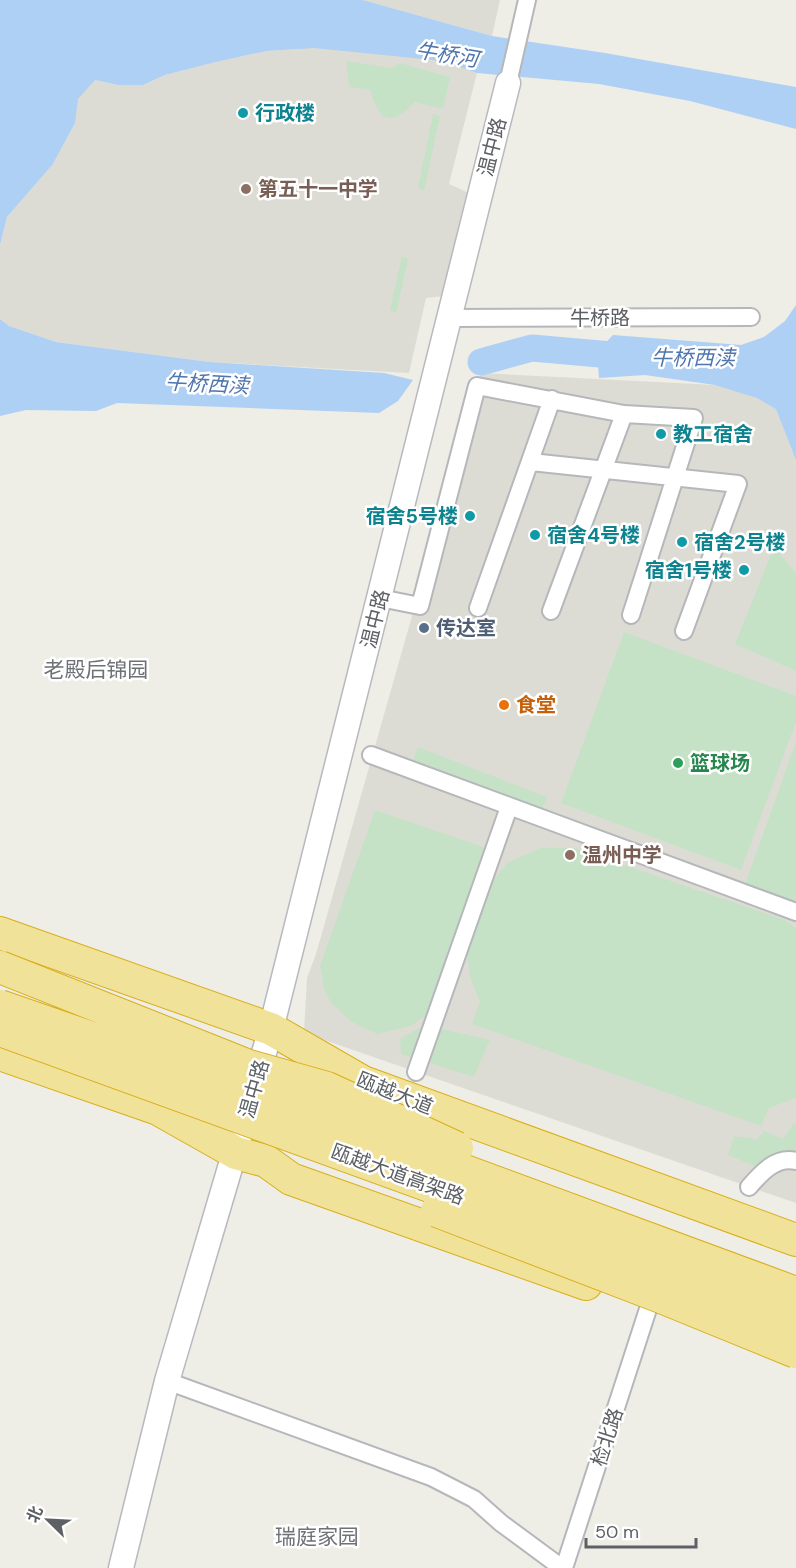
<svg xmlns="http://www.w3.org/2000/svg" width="796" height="1568" font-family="'DM Sans','Noto Sans SC',sans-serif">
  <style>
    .education { fill: #dddcd4 }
    .green { fill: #c5e2c7 }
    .water { fill: #aed0f5 }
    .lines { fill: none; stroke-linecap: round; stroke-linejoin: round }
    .river { stroke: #aed0f5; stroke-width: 27 }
    .street-casing { stroke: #b6b7bb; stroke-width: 20 }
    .secondary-casing { stroke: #b7b9be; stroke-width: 27 }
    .highway-casing { stroke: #d9ae1a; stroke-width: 34 }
    .street { stroke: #fff; stroke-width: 16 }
    .secondary { stroke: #fff; stroke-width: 24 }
    .highway { stroke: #f1e299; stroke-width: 32 }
    .highway-bridge-casing { stroke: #d9ae1a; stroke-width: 34; stroke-linecap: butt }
    .highway-bridge { stroke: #f1e299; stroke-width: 32 }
    .culture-dot { fill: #0f9aa8; stroke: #fff; stroke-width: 2 }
    .education-dot { fill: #8d6e63; stroke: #fff; stroke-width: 2 }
    .service-dot { fill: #5c6f8a; stroke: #fff; stroke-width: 2 }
    .food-dot { fill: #e8710a; stroke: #fff; stroke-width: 2 }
    .leisure-dot { fill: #2e9e5b; stroke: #fff; stroke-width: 2 }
    .labels { text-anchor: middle; stroke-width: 5; stroke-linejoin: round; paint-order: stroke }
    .culture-label { font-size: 20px; font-weight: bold; fill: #0d838f; stroke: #fff; text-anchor: start }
    .street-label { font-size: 20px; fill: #5d6064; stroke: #fff }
    .education-label { font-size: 20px; font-weight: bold; fill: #785e54; stroke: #fff; text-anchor: start }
    .service-label { font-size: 20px; font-weight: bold; fill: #4e5e75; stroke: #fff; text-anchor: start }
    .food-label { font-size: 20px; font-weight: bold; fill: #c56008; stroke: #fff; text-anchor: start }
    .leisure-label { font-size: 20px; font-weight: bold; fill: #27864d; stroke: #fff; text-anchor: start }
    .water-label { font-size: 21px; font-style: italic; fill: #5076ae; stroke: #fff }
    .neighbourhood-label { font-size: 21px; fill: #6e7176; stroke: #fff }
  </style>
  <rect width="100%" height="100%" fill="#eeede6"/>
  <!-- education -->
  <path class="education" d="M313 0 443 61 477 73 449 184 471 194 445 296 426 298 409 373 210 362 56 342 9 326 0 319V245L7 217 53 164 75 123 71 92 95 80 118 85H143L165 75 216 62 267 51 299 49Z
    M363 0H500L492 36Z
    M481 373 715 385 796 378V1203L304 1033 307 978 316 954Z"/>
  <!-- green -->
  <path class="green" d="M346 61 392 68 400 63 450 77 443 109 415 102C389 128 380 122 370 90L349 87Z
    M433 114 440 116 424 191 418 188Z
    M402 256 408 259 396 313 390 310Z
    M774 547 796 573V671L735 644Z
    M624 632 796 696V722L741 870 561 803Z
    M796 742V912L742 893Z
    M418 747 547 797 541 813 412 763Z
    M375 810 486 848 431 1011 411 1026 377 1034 350 1021 331 1003 324 989 320 966Z
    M540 848H574L785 920 796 928V1098L769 1108 761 1126 472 1024 480 1002 470 977 467 951 485 889 507 863Z
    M424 1025 490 1040 474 1077 401 1054 400 1039Z
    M793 1124 796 1125V1154L759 1168 728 1155 734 1136 757 1139 764 1131 783 1139Z"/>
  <!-- water -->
  <path class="water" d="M0 0H363L492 36 605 53 796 87V129L690 101 599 84 477 73 443 61 314 48 267 51 216 62 165 75 143 85H118L95 80 78 99 75 123 53 164 7 217 0 245Z
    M796 305V460L776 409 757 398 715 385 645 375 599 378 597 352 613 335 741 345 764 337 785 321Z
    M0 319 9 326 56 342 210 362 384 373 413 380 398 401 379 413 117 403 96 411 26 410 0 416Z"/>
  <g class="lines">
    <!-- river -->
    <path class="river" d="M481 362 532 348 634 357"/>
    <defs>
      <path id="street" d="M508 83 527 0
        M449 318 751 317
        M624 414 694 418 631 615
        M531 462 738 484 684 631
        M380 598 420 606 477 386 624 414 551 611
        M478 608 552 399
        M371 755 796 912
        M416 1072 509 807
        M749 1187C761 1173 776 1156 796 1161
        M167 1381 431 1477 474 1499 501 1523 562 1568
        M564 1568 649 1306"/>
      <path id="secondary" d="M121 1568 167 1381 271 1029 508 83"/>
      <path id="highway" d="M0 933 271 1029 363 1082 796 1240
        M0 1054 158 1109 236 1153 266 1161 291 1179 586 1284"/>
    </defs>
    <!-- street casing -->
    <use href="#street" class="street-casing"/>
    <!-- secondary casing -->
    <use href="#secondary" class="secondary-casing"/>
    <!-- highway casing -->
    <use href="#highway" class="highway-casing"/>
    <!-- street -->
    <use href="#street" class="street"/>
    <!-- secondary -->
    <use href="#secondary" class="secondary"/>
    <!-- highway -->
    <use href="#highway" class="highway"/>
    <defs>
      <path id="highway-bridge" d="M0 967 249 1066 327 1088 457 1148
        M0 1006 324 1119 796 1293
        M0 1030 796 1319
        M437 1211 661 1297 796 1352"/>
    </defs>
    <!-- highway-bridge casing -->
    <use href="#highway-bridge" class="highway-bridge-casing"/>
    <!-- highway-bridge -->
    <use href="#highway-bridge" class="highway-bridge"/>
  </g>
  <!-- markers -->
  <g class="culture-dot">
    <circle cx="243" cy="113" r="6"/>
    <circle cx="661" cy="434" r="6"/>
    <circle cx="470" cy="516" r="6"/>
    <circle cx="535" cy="535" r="6"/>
    <circle cx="682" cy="542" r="6"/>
    <circle cx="744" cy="570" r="6"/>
  </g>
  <g class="education-dot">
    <circle cx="246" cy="189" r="6"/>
    <circle cx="570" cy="855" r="6"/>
  </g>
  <circle class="service-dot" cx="424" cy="628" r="6"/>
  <circle class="food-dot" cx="504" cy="705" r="6"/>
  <circle class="leisure-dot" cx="678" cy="763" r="6"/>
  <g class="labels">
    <!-- culture labels -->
    <g class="culture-label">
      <text x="255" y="120">行政楼</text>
      <text x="673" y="441">教工宿舍</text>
      <text x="458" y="523" text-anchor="end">宿舍5号楼</text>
      <text x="547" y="542">宿舍4号楼</text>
      <text x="694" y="549">宿舍2号楼</text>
      <text x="732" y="577" text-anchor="end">宿舍1号楼</text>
    </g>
    <!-- street labels -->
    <g class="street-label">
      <text transform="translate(492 147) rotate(-76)" y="7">温中路</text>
      <text x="600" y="325">牛桥路</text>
      <text transform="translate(375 619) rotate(-76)" y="7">温中路</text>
      <text transform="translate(254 1089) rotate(-74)" y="7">温中路</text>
      <text transform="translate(395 1093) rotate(22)" y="7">瓯越大道</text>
      <text transform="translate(398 1174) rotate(20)" y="7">瓯越大道高架路</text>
      <text transform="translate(607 1437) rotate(-72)" y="7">检北路</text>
    </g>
    <!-- education labels -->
    <g class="education-label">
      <text x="258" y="196">第五十一中学</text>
      <text x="582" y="862">温州中学</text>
    </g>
    <!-- service labels -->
    <g class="service-label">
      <text x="436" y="635">传达室</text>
    </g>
    <!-- food labels -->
    <g class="food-label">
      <text x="516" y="712">食堂</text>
    </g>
    <!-- leisure labels -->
    <g class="leisure-label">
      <text x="690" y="770">篮球场</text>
    </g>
    <!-- water labels -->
    <g class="water-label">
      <text transform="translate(447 55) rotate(9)" y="7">牛桥河</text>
      <text x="693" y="365">牛桥西渎</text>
      <text transform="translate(207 384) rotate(3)" y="7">牛桥西渎</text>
    </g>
    <!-- neighbourhood labels -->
    <g class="neighbourhood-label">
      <text x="96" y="677">老殿后锦园</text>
      <text x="317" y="1544">瑞庭家园</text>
    </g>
  </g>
  <!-- north arrow -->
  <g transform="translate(48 1520) rotate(294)" stroke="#ffffff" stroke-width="4.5" paint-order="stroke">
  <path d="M0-4.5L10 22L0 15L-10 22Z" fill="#5d6064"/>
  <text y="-9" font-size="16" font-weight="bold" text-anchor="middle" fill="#5d6064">北</text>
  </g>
  <!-- scale -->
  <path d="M586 1538v9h110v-9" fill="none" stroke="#5d6064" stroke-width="3"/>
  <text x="595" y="1538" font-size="18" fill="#5d6064" stroke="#ffffff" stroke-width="4.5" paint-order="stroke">50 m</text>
</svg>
